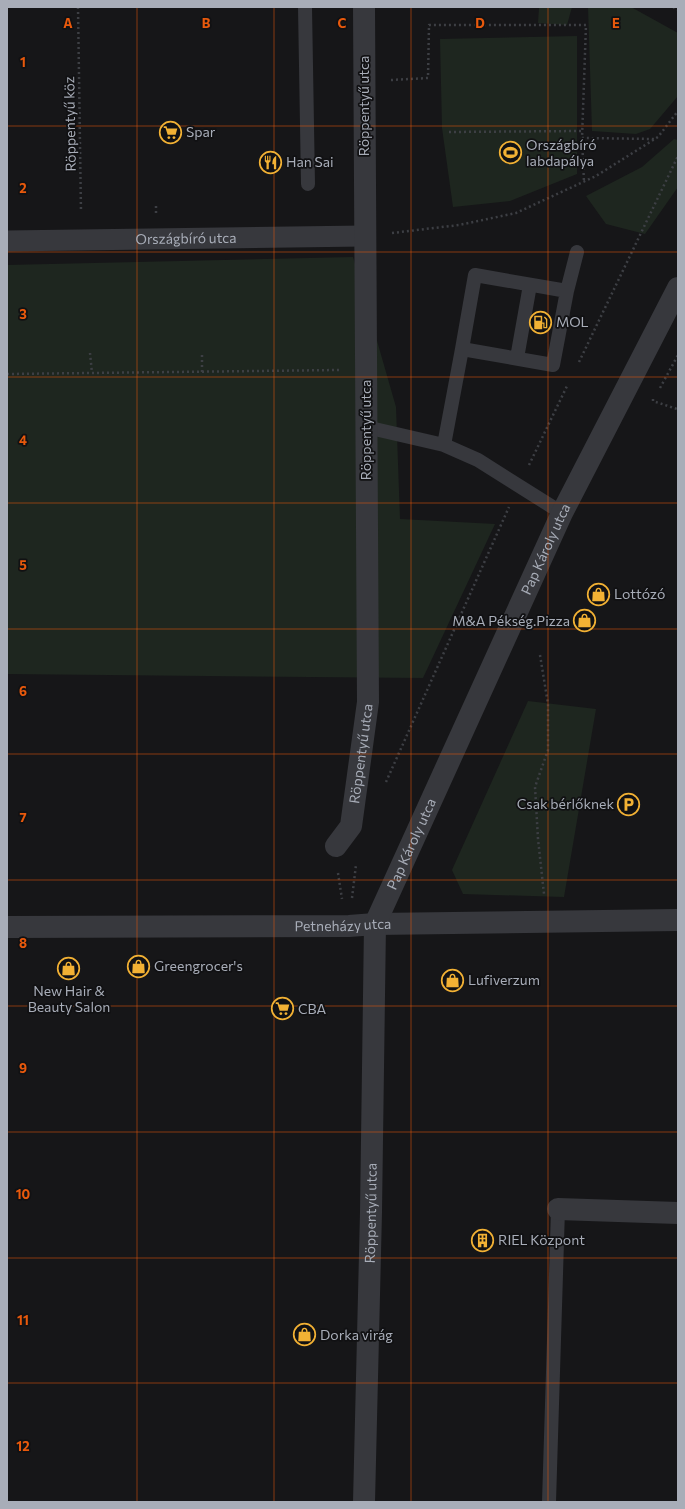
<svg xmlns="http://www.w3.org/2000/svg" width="685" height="1509" font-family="Commissioner,sans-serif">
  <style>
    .green { fill: #1e261f }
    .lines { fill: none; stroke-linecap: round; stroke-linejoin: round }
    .path { stroke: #3d3f44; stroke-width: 2.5; stroke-dasharray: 2 3; stroke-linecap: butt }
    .service { stroke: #37383d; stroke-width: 14 }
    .pedestrian { stroke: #37383d; stroke-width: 21 }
    .minor { stroke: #37383d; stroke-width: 22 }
    .tertiary { stroke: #37383d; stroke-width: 22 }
    .grid { fill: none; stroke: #e8590c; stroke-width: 1; stroke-opacity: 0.55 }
    .labels { text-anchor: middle; stroke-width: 3.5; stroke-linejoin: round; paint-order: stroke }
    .street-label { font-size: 14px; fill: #a8adb8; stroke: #111113 }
    .poi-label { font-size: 14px; fill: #a8adb8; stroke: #111113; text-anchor: start }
    .grid-label { font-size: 13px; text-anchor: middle; font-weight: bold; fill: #e8590c; stroke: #111113; stroke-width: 3.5; stroke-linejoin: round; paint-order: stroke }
  </style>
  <rect width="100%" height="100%" fill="#161618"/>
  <!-- green -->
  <path class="green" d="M410 7H572L567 25 538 23 539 8Z
    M588 7H631L678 33V96L650 129 636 134 592 131Z
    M577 36V174L510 201 453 207 442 128 440 39Z
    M674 139 678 140V187L645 234 606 224 586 196 642 167Z
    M353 257 396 407 400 519 495 524 423 678 7 674V265Z
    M528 701 596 709 564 897 463 894 452 870Z"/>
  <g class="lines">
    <!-- path -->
    <path class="path" d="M78 7 81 212
      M673 7 678 10
      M391 80 428 78 429 25H586L582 138 654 139
      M449 132 582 131
      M582 138 584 182
      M156 206V213
      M392 233 459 225 516 213 596 176 658 137 678 111
      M90 353 92 373
      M579 362 678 156
      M202 372V352
      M7 374 339 370
      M660 388 678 355
      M653 399V401L677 409
      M529 465 568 384
      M540 655 548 704V750L535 787 538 839 544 894
      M386 782 509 507
      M338 873 342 899
      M352 898 356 865"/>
    <!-- service -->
    <path class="service" d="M305 7 308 184
      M462 349 475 275 567 291
      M517 358 530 285
      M366 427 444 445 478 460 562 513
      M444 445 462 349 553 365 567 291 577 252
      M549 1502 558 1209"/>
    <!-- pedestrian -->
    <path class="pedestrian" id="s1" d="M7 241 364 236"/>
    <!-- minor -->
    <g class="minor">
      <path id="s2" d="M336 846 351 826 368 702 364 7"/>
      <path id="s3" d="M7 927 349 926 375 924 678 920"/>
      <path d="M558 1209 678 1213"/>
    </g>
    <!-- tertiary -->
    <path class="tertiary" id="s4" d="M364 1502 371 1212 375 924 562 513 678 288"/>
  </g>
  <!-- grid -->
  <path class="grid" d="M137 7V1502M274 7V1502M411 7V1502M548 7V1502M7 126H678M7 252H678M7 377H678M7 503H678M7 629H678M7 754H678M7 880H678M7 1006H678M7 1132H678M7 1258H678M7 1383H678"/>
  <!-- icons -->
  <defs>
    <symbol id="supermarket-ring" viewBox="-11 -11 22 22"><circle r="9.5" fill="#111113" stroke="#f2b134" stroke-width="1.5"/><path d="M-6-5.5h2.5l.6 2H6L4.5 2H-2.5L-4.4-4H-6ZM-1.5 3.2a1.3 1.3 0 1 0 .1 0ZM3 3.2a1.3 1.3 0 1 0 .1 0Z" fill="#f2b134"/></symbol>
    <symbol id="stadium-ring" viewBox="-11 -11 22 22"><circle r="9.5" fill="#111113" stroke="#f2b134" stroke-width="1.5"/><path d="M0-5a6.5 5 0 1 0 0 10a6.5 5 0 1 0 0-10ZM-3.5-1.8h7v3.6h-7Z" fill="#f2b134"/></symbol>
    <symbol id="restaurant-ring" viewBox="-11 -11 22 22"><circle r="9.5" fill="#111113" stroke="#f2b134" stroke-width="1.5"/><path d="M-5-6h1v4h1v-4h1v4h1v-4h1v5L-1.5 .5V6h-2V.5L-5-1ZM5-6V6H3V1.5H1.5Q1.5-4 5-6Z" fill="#f2b134"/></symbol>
    <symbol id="fuel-ring" viewBox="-11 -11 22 22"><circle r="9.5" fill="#111113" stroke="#f2b134" stroke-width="1.5"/><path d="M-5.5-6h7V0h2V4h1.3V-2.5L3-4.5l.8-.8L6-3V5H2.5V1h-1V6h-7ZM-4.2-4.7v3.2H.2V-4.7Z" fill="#f2b134"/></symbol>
    <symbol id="shop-ring" viewBox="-11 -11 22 22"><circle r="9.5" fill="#111113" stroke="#f2b134" stroke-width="1.5"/><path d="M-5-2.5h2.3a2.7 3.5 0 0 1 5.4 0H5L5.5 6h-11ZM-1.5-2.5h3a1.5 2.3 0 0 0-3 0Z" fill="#f2b134"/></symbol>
    <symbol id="parking-ring" viewBox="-11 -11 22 22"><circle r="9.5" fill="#111113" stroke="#f2b134" stroke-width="1.5"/><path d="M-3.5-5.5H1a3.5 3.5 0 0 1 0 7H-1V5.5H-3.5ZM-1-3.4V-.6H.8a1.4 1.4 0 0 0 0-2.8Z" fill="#f2b134"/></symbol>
    <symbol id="building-ring" viewBox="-11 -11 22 22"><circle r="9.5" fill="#111113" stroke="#f2b134" stroke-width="1.5"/><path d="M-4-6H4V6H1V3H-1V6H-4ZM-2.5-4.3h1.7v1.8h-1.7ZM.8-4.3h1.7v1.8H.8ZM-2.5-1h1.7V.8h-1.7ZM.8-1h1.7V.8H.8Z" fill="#f2b134"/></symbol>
  </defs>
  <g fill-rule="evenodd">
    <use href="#supermarket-ring" x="158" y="120" width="25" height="25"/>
    <use href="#stadium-ring" x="498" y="140" width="25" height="25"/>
    <use href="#restaurant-ring" x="258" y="150" width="25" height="25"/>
    <use href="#fuel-ring" x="528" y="310" width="25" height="25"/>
    <use href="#shop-ring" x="586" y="582" width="25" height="25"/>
    <use href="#shop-ring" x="572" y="608" width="25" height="25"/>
    <use href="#parking-ring" x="616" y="792" width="25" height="25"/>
    <use href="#shop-ring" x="126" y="954" width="25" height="25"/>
    <use href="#shop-ring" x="56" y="956" width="25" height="25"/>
    <use href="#shop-ring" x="440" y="968" width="25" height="25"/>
    <use href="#supermarket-ring" x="270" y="996" width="25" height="25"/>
    <use href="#building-ring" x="470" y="1228" width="25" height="25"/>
    <use href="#shop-ring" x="292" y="1322" width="25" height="25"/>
  </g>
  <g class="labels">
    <!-- street labels -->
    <g class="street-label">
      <text transform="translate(364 106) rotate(-90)" y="5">Röppentyű utca</text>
      <text transform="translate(70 124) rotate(-91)" y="5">Röppentyű köz</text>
      <text dy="5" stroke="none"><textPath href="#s1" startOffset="179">Országbíró utca</textPath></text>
      <text transform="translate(366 430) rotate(-90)" y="5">Röppentyű utca</text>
      <text dy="5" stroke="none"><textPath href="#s4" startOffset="990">Pap Károly utca</textPath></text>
      <text dy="5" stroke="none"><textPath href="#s2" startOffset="98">Röppentyű utca</textPath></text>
      <text dy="5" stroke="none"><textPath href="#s4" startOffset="666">Pap Károly utca</textPath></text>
      <text dy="5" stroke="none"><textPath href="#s3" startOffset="336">Petneházy utca</textPath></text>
      <text dy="5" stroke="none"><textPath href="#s4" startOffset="289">Röppentyű utca</textPath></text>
    </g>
    <!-- poi labels -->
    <g class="poi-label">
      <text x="186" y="137">Spar</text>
      <text x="526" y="150">Országbíró<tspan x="526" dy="16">labdapálya</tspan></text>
      <text x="286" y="167">Han Sai</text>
      <text x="556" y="327">MOL</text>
      <text x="614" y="599">Lottózó</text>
      <text x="570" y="626" text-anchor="end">M&amp;A Pékség.Pizza</text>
      <text x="614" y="809" text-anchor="end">Csak bérlőknek</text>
      <text x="154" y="971">Greengrocer's</text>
      <text x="468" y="985">Lufiverzum</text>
      <text x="69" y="996" text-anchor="middle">New Hair &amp;<tspan x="69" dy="16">Beauty Salon</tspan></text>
      <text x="298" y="1014">CBA</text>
      <text x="498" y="1245">RIEL Központ</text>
      <text x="320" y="1340">Dorka virág</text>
    </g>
  </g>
  <g class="grid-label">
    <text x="68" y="28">A</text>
    <text x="206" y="28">B</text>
    <text x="342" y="28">C</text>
    <text x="480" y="28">D</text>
    <text x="616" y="28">E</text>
    <text x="23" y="67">1</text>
    <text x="23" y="193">2</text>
    <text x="23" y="319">3</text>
    <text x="23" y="445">4</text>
    <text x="23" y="570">5</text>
    <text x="23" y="696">6</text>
    <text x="23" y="822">7</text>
    <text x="23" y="948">8</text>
    <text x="23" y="1073">9</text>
    <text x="23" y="1199">10</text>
    <text x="23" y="1325">11</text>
    <text x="23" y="1451">12</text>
  </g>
  <!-- border -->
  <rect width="685" height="1509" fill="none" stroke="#a8adb8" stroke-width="16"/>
</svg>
